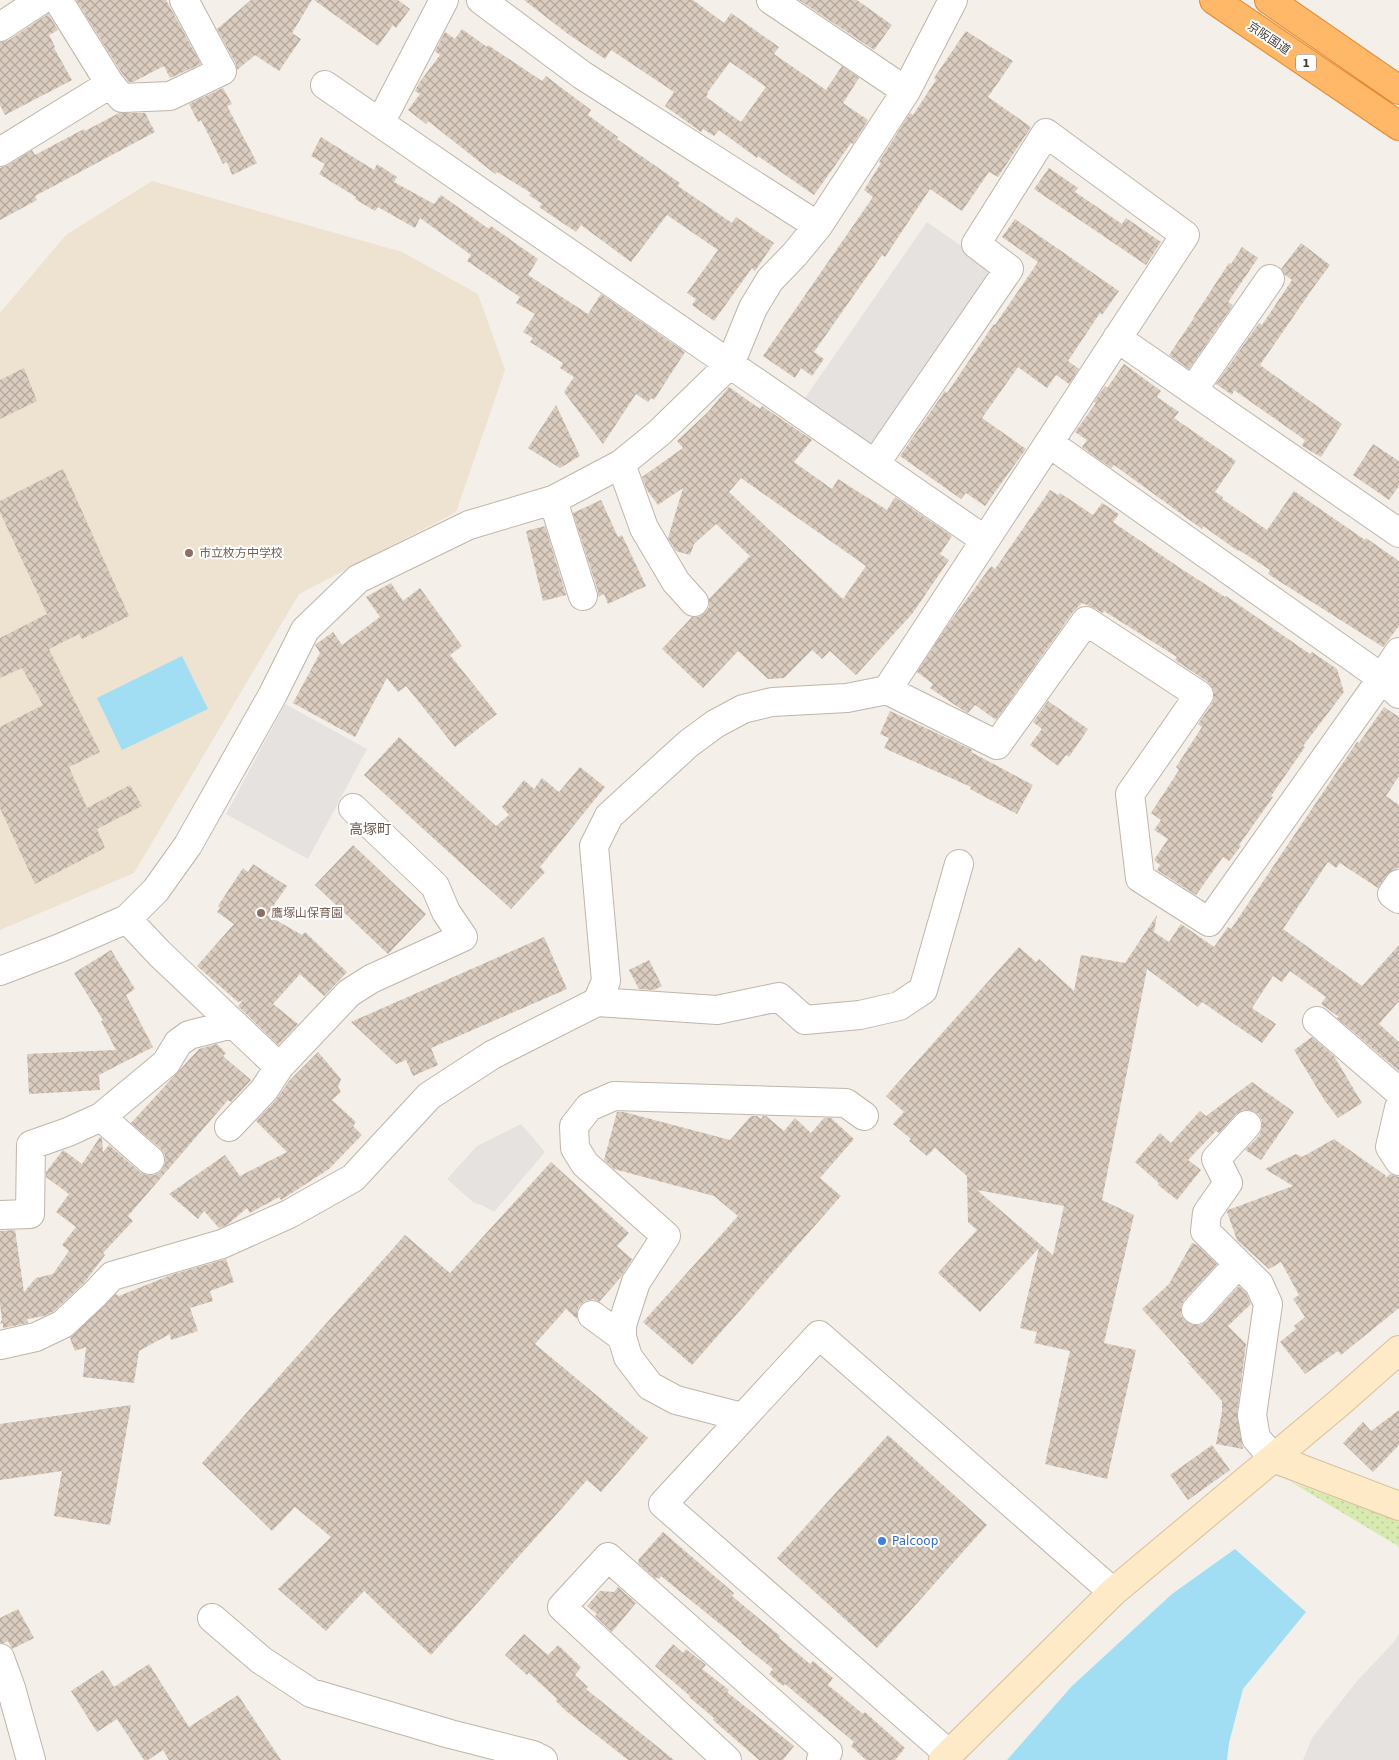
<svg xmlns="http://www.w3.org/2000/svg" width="1399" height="1760" font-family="'DejaVu Sans','Noto Sans JP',sans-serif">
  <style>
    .education { fill: #eee2d1 }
    .park { fill: url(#park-dots) }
    .parking { fill: #e5e2e0 }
    .water { fill: #a1def4 }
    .building { fill: url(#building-cross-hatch); fill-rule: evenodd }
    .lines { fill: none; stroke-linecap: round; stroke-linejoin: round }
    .street-casing { stroke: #c0b5aa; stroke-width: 30 }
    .secondary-casing { stroke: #d9bf97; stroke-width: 30 }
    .highway-casing { stroke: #e48932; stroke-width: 30 }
    .street { stroke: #fff; stroke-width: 28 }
    .secondary { stroke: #ffeac7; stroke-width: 28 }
    .highway { stroke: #ffb768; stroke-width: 28 }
    .education-dot { fill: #8d6e63; stroke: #fff; stroke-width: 2 }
    .shop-dot { fill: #3f7fe0; stroke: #fff; stroke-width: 2 }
    .labels { text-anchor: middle; stroke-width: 4; stroke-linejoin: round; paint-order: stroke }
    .shield { fill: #fff; stroke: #7f7872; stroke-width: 1 }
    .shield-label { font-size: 11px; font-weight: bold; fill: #483e36 }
    .street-label { font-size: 12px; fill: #483e36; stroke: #fff }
    .education-label { font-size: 12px; fill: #785e54; stroke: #fff; text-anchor: start }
    .shop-label { font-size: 12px; fill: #366cbe; stroke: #fff; text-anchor: start }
    .neighbourhood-label { font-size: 14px; fill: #6b5b4d; stroke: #fff }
  </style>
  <defs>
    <pattern id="park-dots" width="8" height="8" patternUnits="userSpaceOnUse" patternTransform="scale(1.25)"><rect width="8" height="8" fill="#d8eaaf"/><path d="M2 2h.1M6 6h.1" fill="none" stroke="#bbca97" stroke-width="1.8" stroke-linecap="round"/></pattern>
    <pattern id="building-cross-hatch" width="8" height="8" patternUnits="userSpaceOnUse" patternTransform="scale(1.25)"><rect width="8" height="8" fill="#daccbf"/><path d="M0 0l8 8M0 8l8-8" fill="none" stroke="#b3a79c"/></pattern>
  </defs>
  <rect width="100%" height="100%" fill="#f4efe8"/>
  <!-- education -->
  <path class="education" d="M152 181 402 252 478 294 505 370 456 512 299 594 134 873 0 930V313L66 235Z"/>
  <!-- park -->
  <path class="park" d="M1291 1482 1399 1521V1548L1398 1546Z"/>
  <!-- parking -->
  <path class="parking" d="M927 222 997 271 875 447 805 398Z
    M285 704 367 749 308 859 226 814Z
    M521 1124 545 1152 494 1212 482 1205 474 1203 447 1179 477 1146Z
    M1399 1633V1760H1303L1312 1738 1358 1680 1394 1642Z"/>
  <!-- water -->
  <path class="water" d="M182 656 208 709 122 750 97 698Z
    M1235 1549 1306 1612 1243 1689 1229 1743 1227 1760H1007L1072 1686 1172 1594Z"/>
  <!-- building -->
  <path class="building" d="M76 0H166L201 64 170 78 164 66 133 82H129L123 75Z
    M251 0H312L292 33 301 39 279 71 255 55 237 70 236 64 217 29Z
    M314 0H398L410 9 396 28 393 25 378 46Z
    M524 0H693L724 23 731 13 779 47 774 54 826 90 842 66 859 78 843 103 868 120 853 144 851 143 814 195 758 156 757 158 719 130 714 136 703 129 701 132 665 106 674 92 611 50 605 59 568 34ZM730 62 766 87 741 122 706 97 708 94 707 93Z
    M799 0H857L892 25 874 50Z
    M48 14 58 30 49 35 55 47 54 48 72 80 5 115 0 105V42L9 40Z
    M462 29 487 47 488 45 542 81 546 76 591 110 588 115 618 137 617 139 680 183 678 186 732 223 736 217 774 243 755 271 752 268 714 321 692 305 696 299 687 293 718 250 667 215 631 262 581 225 576 232 539 207 542 204 529 195 531 193 497 172 495 174 428 121 426 124 408 110 420 94 415 91 419 83 440 55 435 51 445 32 455 39Z
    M966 31 1013 61 988 97 1031 127 998 177 989 172 962 211 930 189 885 257 882 255 814 352 824 359 812 376 801 368 795 378 763 356 873 197 864 190 881 163 879 162 910 113 913 115 936 80 934 78Z
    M223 88 232 104 227 106 257 163 232 175 227 162 223 164 201 120 198 122 189 104Z
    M119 113H145L155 132 35 196 37 200 0 220V168L8 165 32 150 35 155 84 129 85 131Z
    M321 137 374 170 377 164 397 177 394 182 434 204 441 195 489 229 491 226 538 259 528 275 588 314 601 294 685 352 654 400 651 398 648 402 636 394 603 444 564 392 574 377 560 368 563 363 530 342 533 338 523 332 535 314 516 303 520 297 467 261 471 255 420 218 415 228 378 207 375 211 355 199 356 197 319 174 325 164 311 156Z
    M1049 168 1078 188 1075 192 1122 224 1126 218 1161 242 1146 265 1034 189Z
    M1015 219 1119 291 1102 315 1100 313 1068 361 1079 369 1069 384 1056 375 1047 388 1018 367 982 418 1026 449 985 506 966 493 961 499 900 456 945 391 947 393 994 324 995 325 1038 262 1002 237Z
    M1301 243 1330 265 1313 288 1260 365 1342 424 1321 457 1302 446 1305 440 1234 390 1232 395 1216 384 1259 323 1262 325 1292 280 1284 274 1281 269Z
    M1242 247 1258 258 1228 302 1233 305 1189 369 1169 355 1194 318H1193L1229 263 1231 264Z
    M1124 364 1161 391 1157 397 1179 412 1174 418 1236 461 1215 492 1223 497 1222 499 1267 530 1294 491 1365 540 1366 538 1399 561V626L1383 647 1268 574 1270 570 1239 550 1238 551 1203 526 1202 529 1114 465 1111 468 1082 447 1087 440 1075 432 1096 403 1094 402 1105 386 1107 388Z
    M24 368 37 401 0 419V380Z
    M729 387 760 409 762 406 812 440 794 462 832 489 838 479 887 510 895 497 952 536 940 554 949 560 912 614 856 675 830 651 822 659 812 650 784 678 768 679 738 651 703 688 662 649 692 617H698L705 613 709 607V599L750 556 716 524 694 544 690 555 676 551 668 538 683 488 658 505 647 490 642 477 683 448 677 441 708 412ZM741 478 866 566 843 599 729 492Z
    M556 405 580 456 560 468 528 448Z
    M1373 444 1399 461V486L1389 500 1353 475Z
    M63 469 129 616 82 639 79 634 49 649 100 752 69 767 87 808 130 785 142 806 97 829 105 848 35 884 0 808V727L43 705 22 668 0 678V638L47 614 0 512V501Z
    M1050 490 1058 495 1060 493 1093 515 1102 503 1119 514 1113 522 1180 568 1225 597 1226 596 1310 654 1312 652 1337 669 1344 692 1303 746 1305 747 1271 796 1273 797 1239 845 1241 846 1229 861 1223 857 1196 895 1157 870 1160 865 1154 860 1168 839 1154 830 1161 820 1151 813 1179 770 1176 767 1202 727 1198 724 1212 704 1214 697 1213 689 1208 682 1175 660 1177 657 1104 611 1103 613 1094 608 1082 603 1073 612 996 720 975 705 968 713 964 711 930 688 933 684 917 672 947 626 991 566 995 569Z
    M601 500 618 537 622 535 646 586 608 604 604 594 598 597V591L573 513Z
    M545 526 566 595 543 601 526 531Z
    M391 583 403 601 420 588 462 646 450 655 497 714 455 747 406 686 398 692 387 678 355 737 293 703 320 653 315 645 333 632 342 645 380 617 366 597Z
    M1048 701 1088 729 1069 757 1066 755 1058 766 1030 745 1042 729 1033 722Z
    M1384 707 1399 717V776L1386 796 1399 805V867L1387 875 1378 888 1340 863 1336 868 1328 862 1283 929 1362 986 1399 945V1001L1379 1024 1399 1042V1071L1337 1018 1339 1017 1321 1004 1326 997 1290 971 1282 982 1273 976 1252 1008 1276 1024 1262 1043 1202 1002 1198 1007 1147 969 1102 1200 1134 1215 1104 1343 1136 1350 1107 1479 1045 1464 1070 1351 1034 1343 1037 1332 1020 1328 1039 1248 980 1312 938 1273 977 1230 968 1222 967 1176 935 1148 927 1156 909 1141 911 1139 893 1124 904 1112 886 1096 1019 947 1036 962 1039 959 1074 991 1081 955 1125 963 1157 915 1154 932 1169 942 1181 924 1214 947 1228 927 1231 929 1357 742 1359 743ZM977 1190 1064 1206 1053 1255 1041 1245Z
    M890 711 972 750 971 752 1033 785 1017 814 970 789 971 787 884 748 889 738 880 734Z
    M399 737 496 826 509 815 502 807 524 780 534 789 542 778 559 792 580 767 605 787 540 867 545 872 511 909 364 775Z
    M353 845 426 914 388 954 315 885Z
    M253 864 287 886 267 915 302 935 305 932 347 972 324 996 300 974 273 1004 298 1024 278 1045 238 1006 243 1000 238 1002 197 966 234 924 217 912 220 908 218 906 243 868 248 872Z
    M544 937 567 989 431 1048 438 1065 413 1076 406 1060 396 1064 351 1022Z
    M111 950 135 989 126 995 153 1047 99 1075 100 1090 29 1094 27 1054 116 1050 101 1021 103 1020 74 973Z
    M649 960 662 986 654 990 639 989 629 970Z
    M1312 1037 1334 1056 1362 1103 1338 1118 1325 1101 1294 1050Z
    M217 1044 226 1053 223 1056 251 1080 231 1102 228 1100 128 1216 133 1221 103 1253 105 1255 84 1283 54 1311 44 1316 27 1319 28 1323 3 1328V1323L0 1324 2 1319 0 1304V1231L15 1230 24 1292 36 1278 53 1274 69 1251 62 1245 76 1227 56 1212 69 1194 46 1177V1172L63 1150 82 1164 100 1137 102 1139 103 1152 109 1145 140 1172 146 1175H155L161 1171 165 1164V1155L160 1148 131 1123 199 1049Z
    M318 1052 341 1079 338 1087 341 1092 332 1100 356 1122 353 1126 362 1135 329 1169 281 1200 279 1197 250 1213 247 1208 227 1225 219 1228 204 1211 198 1219 169 1194 225 1155 240 1176 287 1152 256 1121 275 1101 289 1081Z
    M1252 1082 1294 1112 1261 1160 1245 1150 1259 1136 1262 1128V1120L1258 1114 1250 1110H1242L1236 1114 1219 1133 1216 1131 1188 1160 1201 1170 1177 1200 1158 1185 1159 1183 1135 1162 1160 1133 1171 1143 1200 1111 1206 1116Z
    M617 1112H624L730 1140 751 1116H757L761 1119 763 1116H766L784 1131 795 1118 811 1133 824 1118H831L854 1139 820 1178 841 1196 692 1365 643 1322 738 1216 714 1196 614 1169 604 1160Z
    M1334 1139 1385 1175 1386 1178 1390 1174 1399 1177V1308L1341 1355 1338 1351 1305 1374 1280 1342 1296 1329 1294 1326 1305 1317 1293 1299 1299 1295 1281 1262 1269 1269 1237 1240 1227 1212 1228 1210 1293 1186 1265 1169 1296 1154 1302 1157Z
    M551 1162 629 1233 617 1246 632 1259 621 1277 599 1302 593 1299 585 1301 579 1306 577 1313V1319L566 1309 535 1344 648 1438 601 1492 587 1480 431 1655 364 1591 326 1631 278 1589 331 1537 295 1507 272 1531 202 1463 405 1235 450 1273Z
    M1192 1243 1197 1245 1217 1264 1184 1300 1181 1307V1315L1185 1321 1193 1325H1201L1207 1321 1239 1286 1246 1293 1251 1304 1228 1326 1246 1344 1237 1413 1243 1449 1216 1444 1222 1412V1401L1187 1362 1191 1363 1142 1309 1169 1284Z
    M226 1259 234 1282 210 1291 213 1301 190 1308 198 1331 171 1340 170 1334 139 1351 134 1383 83 1377 86 1347 75 1351 70 1338 116 1294 119 1296 171 1275Z
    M131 1405 110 1525 54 1516 62 1471 0 1480V1424Z
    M1399 1410V1445L1373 1472 1343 1443 1363 1422 1371 1431Z
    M888 1435 987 1525 877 1648 777 1558Z
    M1212 1445 1230 1470 1188 1500 1170 1475Z
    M663 1532 734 1593 732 1596 780 1636 779 1638 810 1664 813 1661 833 1678 828 1685 863 1714 865 1712 905 1748 895 1760H866L851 1746 854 1742 785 1684 783 1686 769 1674 773 1669 741 1643 742 1642 661 1576 659 1579 657 1577 656 1579 638 1563 639 1561 638 1560Z
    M618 1587 636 1603 612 1632 595 1616 597 1614 587 1606 600 1591 614 1592Z
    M18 1609 34 1638 12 1649 8 1641 4 1643H0V1618Z
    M524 1634 548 1655 558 1645 581 1667 575 1675 588 1687 586 1689 674 1760H628L566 1711 556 1701 557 1699 529 1673 527 1675 505 1655Z
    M673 1644 683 1653 686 1649 706 1665 702 1669 729 1690 727 1692 794 1746 783 1760H759L713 1720 714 1718 689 1697 690 1696 655 1666Z
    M149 1664 189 1727 238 1695 281 1760H169L163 1750 148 1760H144L117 1719 97 1732 71 1691 103 1670 114 1687Z"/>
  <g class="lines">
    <defs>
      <path id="street" d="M481 0 582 75 818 226
        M771 0 906 91
        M0 27 41 0
        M110 84 122 98 170 96 222 71 184 0
        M325 85 985 540
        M380 123 444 0
        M0 152 110 84 58 0
        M1117 338 1399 533
        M1193 390 1270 279
        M1049 443 1382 678 1399 694
        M621 464 644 528 676 582 694 602
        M875 464 1009 269 976 244 1046 133 1185 235 887 690
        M553 500 583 596
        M1399 884 1392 894 1399 899
        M127 919 159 953 279 1067
        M0 971 60 948 127 919 156 890 188 845 272 696 305 630 358 579 469 525 553 500 621 464 659 433 730 364 753 308 770 280 795 254 818 226 906 91 953 0
        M597 1002 717 1010 779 997 805 1020 860 1015 899 1006 923 990 959 864
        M1317 1021 1399 1092
        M1399 1108 1390 1147 1399 1161
        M101 1117 150 1160
        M1247 1125 1216 1159 1228 1183 1207 1213 1205 1231 1259 1284 1268 1304 1252 1415 1256 1438 1273 1458
        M229 1127 264 1090 279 1067 349 993 371 979 463 937 446 912 435 886 353 808
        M0 1215 30 1214 31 1145 68 1132 101 1117 166 1063 178 1043 189 1035 233 1024
        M1196 1310 1238 1264
        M592 1315 622 1337
        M0 1345 36 1337 63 1324 95 1294 112 1276 222 1244 289 1214 353 1178 429 1096 492 1055 597 1002 606 981 594 846 609 816 688 744 715 724 743 709 772 702 847 698 887 690 997 745 1086 621 1199 695 1130 794 1140 878 1209 922 1382 678 1399 652
        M742 1417 676 1400 650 1386 628 1357 622 1337V1325L636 1282 666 1236 585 1164 575 1148 574 1126 589 1107 614 1096 846 1103 864 1116
        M212 1618 261 1660 311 1693 450 1734 533 1755 543 1760
        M0 1658 11 1688 31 1760
        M949 1754 663 1504 819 1335 1113 1592
        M727 1760 562 1607 608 1557 828 1752 821 1760"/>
      <path id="secondary" d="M1273 1458 1399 1506
        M943 1760 1113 1592 1339 1403 1399 1350"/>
      <path id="highway" d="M1214 0 1399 126
        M1269 0 1399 90"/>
    </defs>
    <!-- street casing -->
    <use href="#street" class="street-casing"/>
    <!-- secondary casing -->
    <use href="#secondary" class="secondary-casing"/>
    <!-- highway casing -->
    <use href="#highway" class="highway-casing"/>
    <!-- street -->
    <use href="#street" class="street"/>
    <!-- secondary -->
    <use href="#secondary" class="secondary"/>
    <!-- highway -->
    <use href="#highway" class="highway"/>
  </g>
  <!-- markers -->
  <g class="education-dot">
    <circle cx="189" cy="553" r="5"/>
    <circle cx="261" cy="913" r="5"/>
  </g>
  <circle class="shop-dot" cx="882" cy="1541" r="5"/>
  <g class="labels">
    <!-- shield labels -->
    <rect class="shield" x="1296" y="54.5" width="20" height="17" rx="4"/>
    <g class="shield-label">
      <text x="1306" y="67">1</text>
    </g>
    <!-- street labels -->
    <g class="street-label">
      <text transform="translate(1269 38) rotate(34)" y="4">京阪国道</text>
    </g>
    <!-- education labels -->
    <g class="education-label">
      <text x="199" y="557">市立枚方中学校</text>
      <text x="271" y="917">鷹塚山保育園</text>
    </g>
    <!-- shop labels -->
    <g class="shop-label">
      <text x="892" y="1545">Palcoop</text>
    </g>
    <!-- neighbourhood labels -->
    <g class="neighbourhood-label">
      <text x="370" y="834">高塚町</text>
    </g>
  </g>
</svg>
